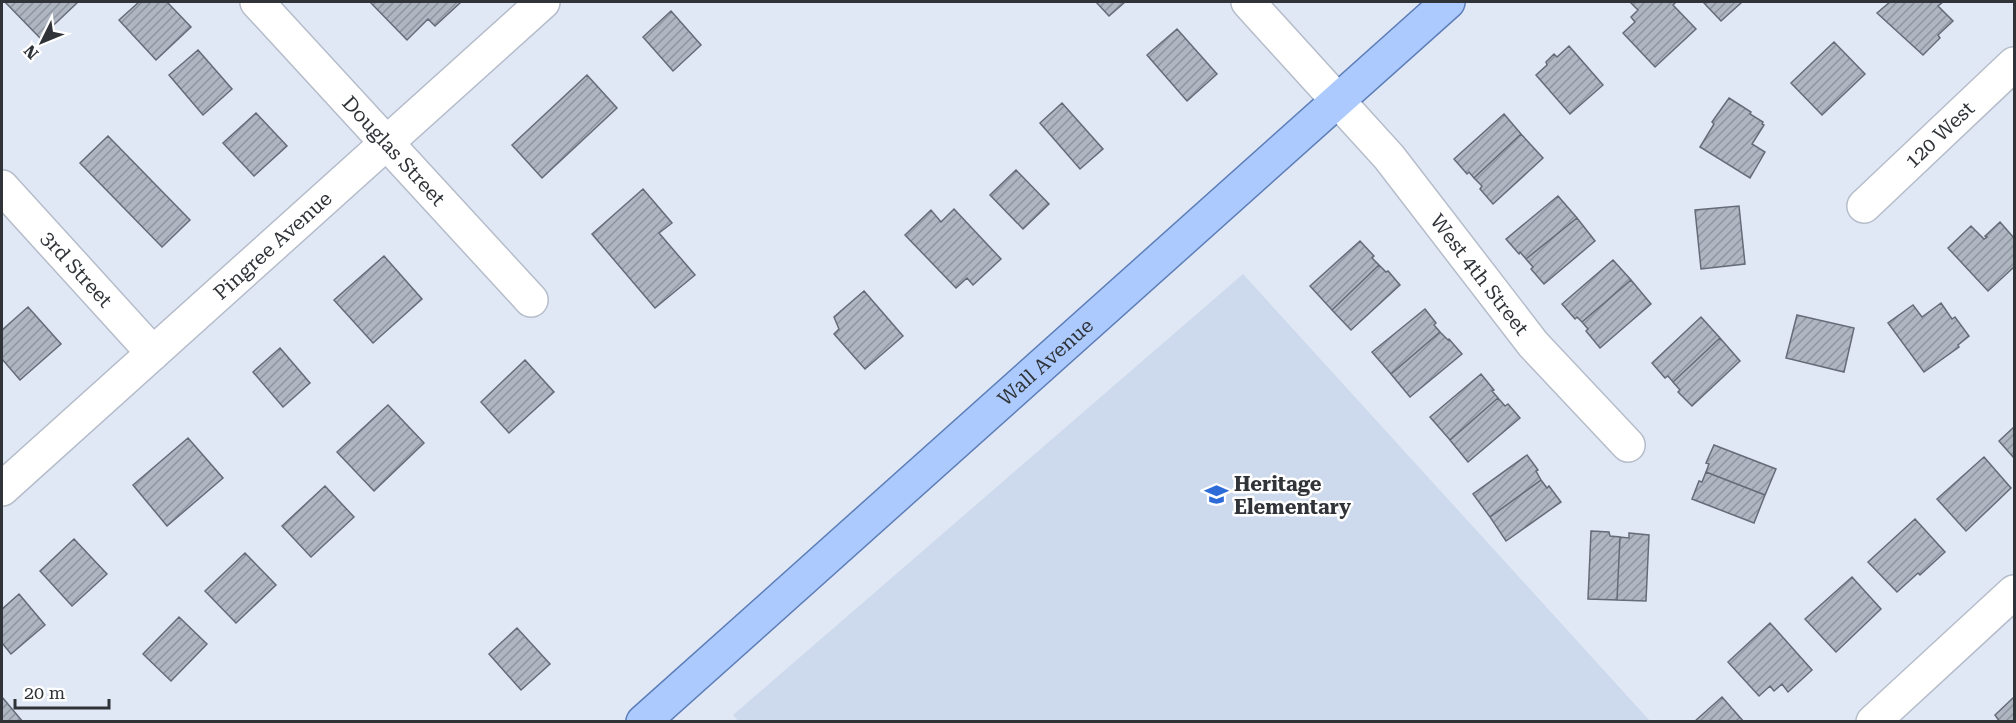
<svg xmlns="http://www.w3.org/2000/svg" width="2016" height="723" font-family="'Roboto Serif',serif">
  <style>
    .built { fill: #cdd9ec }
    .building { fill: url(#building-hatch); stroke: #656c78; stroke-width: 1.5 }
    .lines { fill: none; stroke-linecap: round; stroke-linejoin: round }
    .minor-casing { stroke: #b6bdca; stroke-width: 36 }
    .major-casing { stroke: #5d7eb8; stroke-width: 36 }
    .minor { stroke: #fff; stroke-width: 33 }
    .major { stroke: #accafd; stroke-width: 33 }
    .labels { text-anchor: middle; stroke-width: 5; stroke-linejoin: round; paint-order: stroke }
    .street-label { font-size: 20px; fill: #303439; stroke: #fff }
    .poi-label { font-size: 20px; font-weight: bold; fill: #303439; stroke: #fff; text-anchor: start }
  </style>
  <defs>
    <pattern id="building-hatch" width="6" height="6" patternUnits="userSpaceOnUse" patternTransform="scale(1.5)"><rect width="6" height="6" fill="#aeb6c2"/><path d="M-1 1l2-2M0 6l6-6M5 7l2-2" fill="none" stroke="#8e959f"/></pattern>
  </defs>
  <rect width="100%" height="100%" fill="#e0e8f5"/>
  <!-- built -->
  <path class="built" d="M1243 274 1650 721 739 722 733 715Z"/>
  <!-- building -->
  <path class="building" d="M5 2H78L40 38Z
    M139 2H167L191 27 156 60 119 20Z
    M372 2H461L435 26 428 19 407 40 371 3Z
    M1096 2H1125L1109 16Z
    M1630 2H1674L1675 3 1673 5 1696 29 1655 67 1623 33 1635 22 1631 17 1638 10Z
    M1703 2H1742L1721 21Z
    M1890 2H1943L1938 6 1953 21 1938 35 1940 38 1923 55 1877 13Z
    M671 11 701 45 673 71 643 37Z
    M1177 29 1217 74 1187 101 1147 55Z
    M1834 42 1865 74 1822 115 1791 83Z
    M1569 46 1603 85 1570 114 1536 75 1547 65 1546 62 1554 54 1557 57Z
    M198 50 232 89 203 115 169 75Z
    M587 75 617 108 542 178 512 145Z
    M1729 98 1751 112 1750 114 1763 122 1762 124 1764 125 1752 144 1765 152 1750 178 1700 147 1714 124 1712 122Z
    M1062 103 1103 149 1080 169 1040 123Z
    M256 113 287 146 254 176 223 143Z
    M1504 114 1521 134 1474 178 1469 172 1467 174 1454 159Z
    M1521 134 1543 158 1493 204 1480 189 1482 186 1474 178Z
    M108 136 190 220 162 247 80 163Z
    M1016 170 1049 204 1023 229 990 195Z
    M643 189 672 223 659 233 695 275 655 308 592 234Z
    M1558 196 1577 218 1526 259 1520 252 1519 254 1506 239Z
    M1739 206 1745 264 1701 269 1695 210Z
    M954 209 1001 259 973 285 967 278 956 288 905 235 931 210 941 222Z
    M1577 218 1595 241 1544 284 1531 269 1533 267 1526 259Z
    M2000 222 2014 238V267L1988 291 1948 248 1971 226 1984 239 1987 237 1985 236Z
    M1360 241 1374 256 1372 258 1379 265 1332 310 1310 286Z
    M384 256 422 299 373 343 334 300Z
    M1613 260 1631 280 1582 322 1577 317 1575 319 1562 304Z
    M1379 265 1386 272 1388 271 1400 285 1351 330 1332 310Z
    M1631 280 1651 304 1600 348 1586 331 1588 329 1582 322Z
    M864 291 903 336 865 369 834 334 839 329 834 317Z
    M1941 303 1952 319 1955 317 1969 336 1958 345 1959 347 1924 372 1888 323 1913 305 1922 317Z
    M28 307 61 344 20 380 2 359V330Z
    M1425 309 1436 323 1434 325 1440 332 1391 374 1372 352Z
    M1797 315 1854 328 1844 372 1786 358Z
    M1701 317 1720 338 1673 382 1668 376 1665 378 1652 363Z
    M1440 332 1448 340 1449 339 1462 354 1410 397 1391 374Z
    M1720 338 1740 361 1692 406 1678 392 1680 390 1673 382Z
    M280 348 310 383 283 407 253 372Z
    M525 360 554 392 509 433 481 402Z
    M1481 374 1494 390 1492 391 1498 398 1450 440 1430 417Z
    M1498 398 1505 406 1508 404 1520 418 1468 462 1450 440Z
    M388 405 424 443 374 491 337 452Z
    M2014 427V458L1999 441Z
    M188 438 223 478 167 526 133 485Z
    M1714 445 1776 469 1765 495 1706 472 1709 464 1706 463Z
    M1527 455 1538 470 1536 471 1541 480 1490 517 1473 494Z
    M1984 457 2011 488 1966 531 1937 499Z
    M1706 472 1765 495 1754 523 1692 499 1699 481 1702 482Z
    M1541 480 1547 488 1549 486 1561 502 1506 541 1490 517Z
    M325 486 354 517 311 557 282 526Z
    M1915 519 1945 552 1920 575 1918 573 1897 592 1868 562Z
    M1591 531 1609 532 1610 536 1620 537 1617 600 1588 599Z
    M1629 533 1649 535 1646 601 1617 600 1620 537 1629 538Z
    M74 539 107 574 72 606 40 571Z
    M245 553 276 585 236 623 205 591Z
    M1852 577 1881 609 1836 652 1805 619Z
    M19 594 45 625 11 654 2 643V609Z
    M179 617 207 644 171 681 143 654Z
    M1770 623 1812 670 1788 692 1782 684 1774 691 1770 686 1759 696 1728 662Z
    M517 628 550 664 521 690 489 654Z
    M2 697 23 722H2Z
    M1722 697 1744 722H1694Z
    M2014 697V722H2000L1995 715Z"/>
  <g class="lines">
    <defs>
      <g id="minor">
        <path id="s1" d="M257 2 531 300"/>
        <path id="s2" d="M1248 2 1389 157 1533 344 1628 445"/>
        <path id="s3" d="M2 187 153 353"/>
        <path id="s4" d="M1864 206 2014 64"/>
        <path id="s5" d="M2 489 543 2"/>
        <path d="M1873 722 2014 592"/>
      </g>
      <g id="major">
        <path id="s6" d="M643 722 1448 2"/>
      </g>
    </defs>
    <!-- minor casing -->
    <use href="#minor" class="minor-casing"/>
    <!-- major casing -->
    <use href="#major" class="major-casing"/>
    <!-- minor -->
    <use href="#minor" class="minor"/>
    <!-- major -->
    <use href="#major" class="major"/>
  </g>
  <!-- icons -->
  <defs>
    <symbol id="school-bare" viewBox="-9 -9 18 18"><path d="M0-5L7-2L0 1L-7-2ZM-4 1L0 2.5L4 1V4Q0 6-4 4Z" fill="#2c6bd8" stroke="#fff" stroke-width="2.5" paint-order="stroke"/></symbol>
  </defs>
  <g fill-rule="evenodd">
    <use href="#school-bare" x="1200" y="478" width="33" height="33"/>
  </g>
  <g class="labels">
    <!-- street labels -->
    <g class="street-label">
      <text dy="7" stroke="none"><textPath href="#s4" startOffset="104">120 West</textPath></text>
      <text dy="7" stroke="none"><textPath href="#s1" startOffset="202">Douglas Street</textPath></text>
      <text dy="7" stroke="none"><textPath href="#s5" startOffset="364">Pingree Avenue</textPath></text>
      <text dy="7" stroke="none"><textPath href="#s3" startOffset="111">3rd Street</textPath></text>
      <text dy="7" stroke="none"><textPath href="#s2" startOffset="358">West 4th Street</textPath></text>
      <text dy="7" stroke="none"><textPath href="#s6" startOffset="540">Wall Avenue</textPath></text>
    </g>
    <!-- poi labels -->
    <g class="poi-label">
      <text x="1234" y="491">Heritage<tspan x="1234" dy="23">Elementary</tspan></text>
    </g>
  </g>
  <!-- border -->
  <rect width="2016" height="723" fill="none" stroke="#303439" stroke-width="6"/>
  <!-- north arrow -->
  <g transform="translate(42 42) rotate(227)" stroke="#ffffff" stroke-width="4.5" paint-order="stroke">
  <path d="M0-4.5L10 22L0 15L-10 22Z" fill="#303439"/>
  <text y="-9" font-size="16" font-weight="bold" text-anchor="middle" fill="#303439">N</text>
  </g>
  <!-- scale -->
  <path d="M15 699v9h94v-9" fill="none" stroke="#303439" stroke-width="3"/>
  <text x="24" y="699" font-size="18" fill="#303439" stroke="#ffffff" stroke-width="4.5" paint-order="stroke">20 m</text>
</svg>
